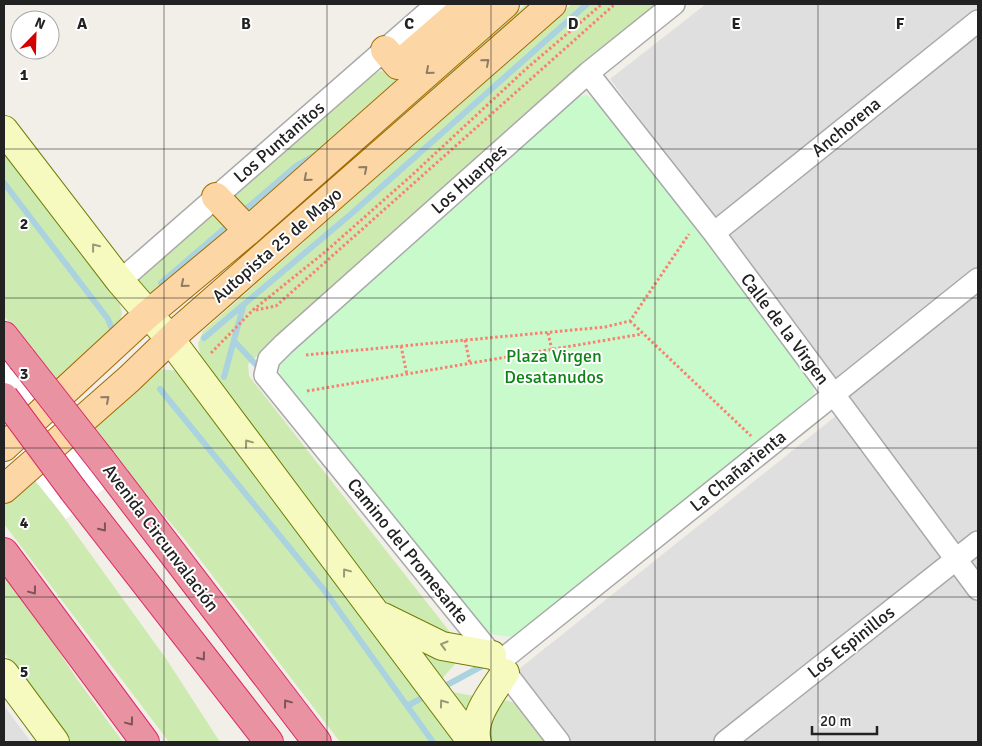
<svg xmlns="http://www.w3.org/2000/svg" width="982" height="746" font-family="Signika,sans-serif">
  <style>
    .residential { fill: #e0dfdf }
    .grass { fill: #cdebb0 }
    .park { fill: #c8facc }
    .pier { fill: #fff }
    .lines { fill: none; stroke-linecap: round; stroke-linejoin: round }
    .stream { stroke: #aad3df; stroke-width: 6 }
    .street-casing { stroke: #a9a9a9; stroke-width: 24 }
    .secondary-casing { stroke: #707d05; stroke-width: 30 }
    .primary-casing { stroke: #a06b00; stroke-width: 30 }
    .highway-casing { stroke: #dc2a67; stroke-width: 30 }
    .path { stroke: #fa8072; stroke-width: 3; stroke-dasharray: 2.5 2.5; stroke-linecap: butt }
    .street { stroke: #fff; stroke-width: 21 }
    .secondary { stroke: #f7fabf; stroke-width: 28 }
    .primary { stroke: #fcd6a4; stroke-width: 28 }
    .highway { stroke: #e892a2; stroke-width: 28 }
    .highway-bridge-casing { stroke: #dc2a67; stroke-width: 30; stroke-linecap: butt }
    .highway-bridge { stroke: #e892a2; stroke-width: 28 }
    .oneway { stroke: #8f7c63 }
    .oneway2 { stroke: #979978 }
    .oneway3 { stroke: #7b545c }
    .grid { fill: none; stroke: #222; stroke-width: 1; stroke-opacity: 0.55 }
    .labels { text-anchor: middle; stroke-width: 4; stroke-linejoin: round; paint-order: stroke }
    .street-label { font-size: 18px; fill: #222; stroke: #fff }
    .park-label { font-size: 18px; fill: #0c8416; stroke: #fff }
    .grid-label { font-size: 16px; text-anchor: middle; font-weight: bold; fill: #222; stroke: #fff; stroke-width: 4; stroke-linejoin: round; paint-order: stroke }
  </style>
  <rect width="100%" height="100%" fill="#f2efe9"/>
  <!-- residential -->
  <path class="residential" d="M706 4H978V742H570L514 673 852 403 610 79Z
    M4 706 31 742H4Z"/>
  <!-- grass -->
  <path class="grass" d="M526 4H541L182 322 176 314Z
    M572 4H655L580 67 248 364 249 376 450 632 446 641 396 618 201 359 198 344 203 331Z
    M462 19 253 220 233 197 362 81 380 71 399 73Z
    M4 151 119 301 122 313 119 325 4 434 44 367 4 316Z
    M212 212 238 233 149 298 133 282Z
    M160 369 178 371 457 742H340L185 540 107 448 50 498 167 660 220 742H169L4 524V503Z
    M4 568 77 679 123 742H70L4 653Z
    M406 635 463 655 440 681Z
    M448 691 474 696 470 724Z
    M500 700C523 699 535 726 547 742H487L491 708Z"/>
  <!-- park -->
  <path class="park" d="M586 95 597 101 812 379 814 393 812 402 512 637 495 635 478 628 281 377 279 368 282 361 575 98Z"/>
  <!-- pier -->
  <path class="pier" d="M24 343 128 470 66 519 4 442V360Z"/>
  <g class="lines">
    <!-- stream -->
    <path class="stream" d="M4 183 108 319 111 327
      M246 209 296 166 315 155
      M161 283 225 228
      M204 338 351 214 587 4
      M234 341 261 370
      M224 377 243 307
      M160 389 324 590 433 742
      M447 685 482 666
      M407 706 422 698"/>
    <defs>
      <path id="street" d="M588 73 714 233 978 589
        M714 233 978 21
        M120 281 437 4
        M498 663 978 279
        M559 742 492 655 265 375 269 359 284 344 588 73 674 4
        M725 742 978 542"/>
      <path id="secondary" d="M4 130 120 281 170 339 472 742
        M383 617 442 646 492 655
        M4 673 55 742
        M477 742C470 719 493 691 505 673"/>
      <path id="primary" d="M385 50 398 65 463 9 475 6 500 8
        M216 197 248 231
        M4 447 147 315 248 231 505 4
        M4 489 129 379 182 328 552 4"/>
      <path id="highway" d="M4 336 22 359
        M102 461 317 742
        M73 490 269 742
        M4 552 145 742"/>
    </defs>
    <!-- street casing -->
    <use href="#street" class="street-casing"/>
    <!-- secondary casing -->
    <use href="#secondary" class="secondary-casing"/>
    <!-- primary casing -->
    <use href="#primary" class="primary-casing"/>
    <!-- highway casing -->
    <use href="#highway" class="highway-casing"/>
    <!-- path -->
    <path class="path" d="M256 310 276 306 615 4
      M630 321 751 436
      M548 333 552 350
      M465 340 470 364
      M401 346 407 375
      M211 353 253 310 325 252 411 176 526 69 602 4
      M306 355 605 327 630 321 689 234
      M307 391 642 334"/>
    <!-- street -->
    <use href="#street" class="street"/>
    <!-- secondary -->
    <use href="#secondary" class="secondary"/>
    <!-- primary -->
    <use href="#primary" class="primary"/>
    <!-- highway -->
    <use href="#highway" class="highway"/>
    <defs>
      <path id="highway-bridge" d="M22 359 102 461
        M4 397 73 490"/>
    </defs>
    <!-- highway-bridge casing -->
    <use href="#highway-bridge" class="highway-bridge-casing"/>
    <!-- highway-bridge -->
    <use href="#highway-bridge" class="highway-bridge"/>
  </g>
  <!-- one-way arrows -->
  <defs><path id="oneway-chevron" d="M-2-3.5L2.5 0L-2 3.5" fill="none" stroke-width="1.6" stroke-linecap="round" stroke-linejoin="round" transform="scale(1.25)"/></defs>
  <g class="oneway">
    <use href="#oneway-chevron" transform="translate(486 62) rotate(-41)"/>
    <use href="#oneway-chevron" transform="translate(429 71) rotate(139)"/>
    <use href="#oneway-chevron" transform="translate(364 169) rotate(-41)"/>
    <use href="#oneway-chevron" transform="translate(307 178) rotate(139)"/>
    <use href="#oneway-chevron" transform="translate(184 284) rotate(140)"/>
    <use href="#oneway-chevron" transform="translate(106 399) rotate(-41)"/>
  </g>
  <g class="oneway2">
    <use href="#oneway-chevron" transform="translate(95 247) rotate(-128)"/>
    <use href="#oneway-chevron" transform="translate(248 443) rotate(-127)"/>
    <use href="#oneway-chevron" transform="translate(346 572) rotate(-127)"/>
    <use href="#oneway-chevron" transform="translate(444 645) rotate(-164)"/>
    <use href="#oneway-chevron" transform="translate(443 703) rotate(-126)"/>
  </g>
  <g class="oneway3">
    <use href="#oneway-chevron" transform="translate(103 528) rotate(52)"/>
    <use href="#oneway-chevron" transform="translate(33 591) rotate(53)"/>
    <use href="#oneway-chevron" transform="translate(202 657) rotate(52)"/>
    <use href="#oneway-chevron" transform="translate(287 703) rotate(-127)"/>
    <use href="#oneway-chevron" transform="translate(130 722) rotate(53)"/>
  </g>
  <!-- grid -->
  <path class="grid" d="M164 4V742M327 4V742M491 4V742M655 4V742M818 4V742M4 149H978M4 298H978M4 448H978M4 597H978"/>
  <g class="labels">
    <!-- street labels -->
    <g class="street-label">
      <text transform="translate(846 127) rotate(-39)" y="6">Anchorena</text>
      <text transform="translate(279 142) rotate(-41)" y="6">Los Puntanitos</text>
      <text transform="translate(469 179) rotate(-42)" y="6">Los Huarpes</text>
      <text transform="translate(277 245) rotate(-41)" y="6">Autopista 25 de Mayo</text>
      <text transform="translate(785 329) rotate(53)" y="6">Calle de la Virgen</text>
      <text transform="translate(738 471) rotate(-39)" y="6">La Chañarienta</text>
      <text transform="translate(161 538) rotate(53)" y="6">Avenida Circunvalación</text>
      <text transform="translate(408 551) rotate(51)" y="6">Camino del Promesante</text>
      <text transform="translate(851 642) rotate(-38)" y="6">Los Espinillos</text>
    </g>
    <!-- park labels -->
    <g class="park-label">
      <text x="554" y="362">Plaza Virgen<tspan x="554" dy="21">Desatanudos</tspan></text>
    </g>
  </g>
  <g class="grid-label">
    <text x="82" y="29">A</text>
    <text x="246" y="29">B</text>
    <text x="409" y="29">C</text>
    <text x="573" y="29">D</text>
    <text x="736" y="29">E</text>
    <text x="900" y="29">F</text>
    <text x="24" y="80">1</text>
    <text x="24" y="229">2</text>
    <text x="24" y="379">3</text>
    <text x="24" y="528">4</text>
    <text x="24" y="677">5</text>
  </g>
  <!-- border -->
  <rect width="982" height="746" fill="none" stroke="#222222" stroke-width="10"/>
  <!-- north arrow -->
  <g transform="translate(35 35) rotate(23)"><circle r="24" fill="#ffffff" stroke="#a7a7a7"/>
  <path d="M0-4L9 19L0 12L-9 19Z" fill="#d40000"/>
  <text y="-8" font-size="14" font-weight="bold" text-anchor="middle" fill="#222222">N</text>
  </g>
  <!-- scale -->
  <path d="M812 726v8h65v-8" fill="none" stroke="#222222" stroke-width="2.5"/>
  <text x="820" y="726" font-size="15" fill="#222222" stroke="#ffffff" stroke-width="4" paint-order="stroke">20 m</text>
</svg>
